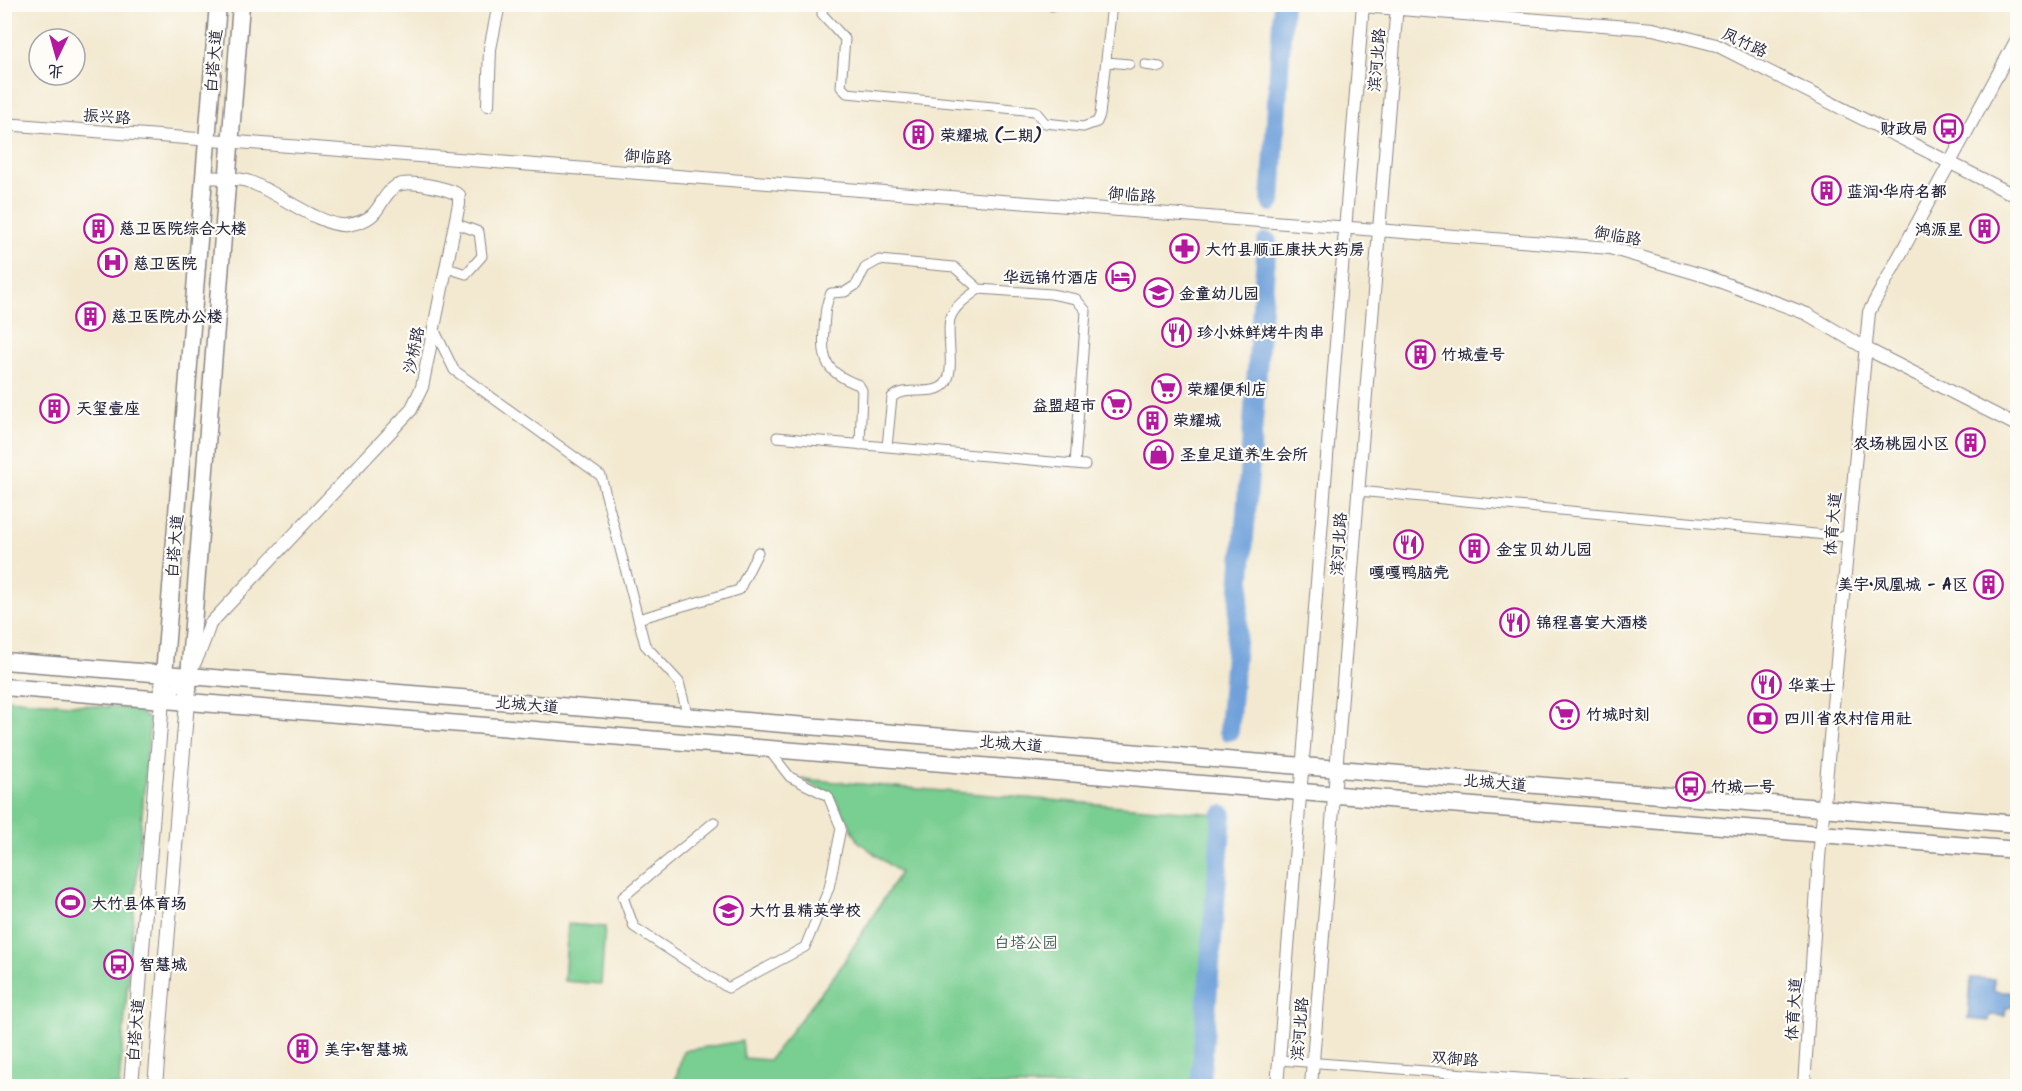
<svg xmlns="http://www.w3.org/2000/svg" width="2022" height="1091" font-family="Kalam,'LXGW WenKai TC',sans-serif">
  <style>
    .green { fill: #79ce91; stroke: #4e7866; stroke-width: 1.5 }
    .water { fill: #70a1da; stroke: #49628a; stroke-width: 1.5 }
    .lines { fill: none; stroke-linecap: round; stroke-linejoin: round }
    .river { stroke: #70a1da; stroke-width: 20 }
    .minor-casing { stroke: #8a8686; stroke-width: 11 }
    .tertiary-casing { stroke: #8a8686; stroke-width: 14 }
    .secondary-casing { stroke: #8a8686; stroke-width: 16 }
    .trunk-casing { stroke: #8a8686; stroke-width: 19 }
    .minor { stroke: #fff; stroke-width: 9 }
    .tertiary { stroke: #fff; stroke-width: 12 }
    .secondary { stroke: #fff; stroke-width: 14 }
    .trunk { stroke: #fff; stroke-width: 16 }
    .labels { text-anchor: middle; stroke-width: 4.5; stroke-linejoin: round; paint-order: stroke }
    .street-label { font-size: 16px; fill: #22223b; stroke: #fdfcf7 }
    .poi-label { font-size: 16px; font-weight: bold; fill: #22223b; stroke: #fdfcf7; text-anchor: start }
    .park-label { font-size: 16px; fill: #405e59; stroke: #fdfcf7 }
  </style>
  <rect width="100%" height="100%" fill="#fdfcf7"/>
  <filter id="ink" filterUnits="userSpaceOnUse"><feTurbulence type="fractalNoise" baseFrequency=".0167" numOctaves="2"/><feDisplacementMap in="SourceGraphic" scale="12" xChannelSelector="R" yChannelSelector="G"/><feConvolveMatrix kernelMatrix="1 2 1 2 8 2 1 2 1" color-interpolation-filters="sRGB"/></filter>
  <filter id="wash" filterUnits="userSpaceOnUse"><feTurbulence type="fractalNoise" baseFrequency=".008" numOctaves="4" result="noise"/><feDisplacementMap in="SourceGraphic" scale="24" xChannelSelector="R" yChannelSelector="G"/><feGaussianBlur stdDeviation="1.35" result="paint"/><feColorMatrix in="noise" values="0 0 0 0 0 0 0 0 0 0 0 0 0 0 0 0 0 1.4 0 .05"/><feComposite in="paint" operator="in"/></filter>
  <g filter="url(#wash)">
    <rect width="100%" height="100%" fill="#f3e9d0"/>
    <!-- green -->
    <path class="green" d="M5 699 135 709 150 720 119 1086H5Z
      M802 779 1216 814 1193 1086H674L683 1051 742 1041 744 1058 769 1060 840 968 900 873 859 842 834 797Z
      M568 924 605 927 601 984 564 981Z"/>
    <!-- water -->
    <path class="water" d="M1971 978 1994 979V991L2017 993V1011L2012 1007 2006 1008 2005 1016 1990 1015 1989 1021 1968 1019Z"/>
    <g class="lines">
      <!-- river -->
      <path class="river" d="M1271 202 1283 4
        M1229 731 1267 242
        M1200 1086 1222 815"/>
    </g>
  </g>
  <g filter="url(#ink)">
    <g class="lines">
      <defs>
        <path id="minor" d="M823 4 822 14 845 39 841 87 847 93 1035 111 1045 123 1083 127 1097 122 1100 115 1112 4
          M1052 6V4
          M1107 62 1129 64
          M1145 65 1160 67
          M447 268 466 274 482 256 479 232 457 224
          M434 329 454 370 601 476 645 645 679 682 688 717
          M777 437 1085 465
          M860 445 862 390 859 385C827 373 821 362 824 329 825 316 825 304 831 293L845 292 856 285 865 268 879 260 954 267 979 289 1051 294 1076 299 1086 311 1075 464
          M887 447 892 397C908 385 933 397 945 384 956 371 946 336 950 319 954 306 969 296 979 289
          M1358 491 1847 537
          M638 619 739 590 758 552
          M714 822 623 897 634 927 728 988 805 947 829 888 841 828 828 796 790 777 768 749
          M1279 1060 1628 1086"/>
        <path id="tertiary" d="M1362 6 1653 29 1716 45 2018 197
          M488 105 490 49 499 4
          M4 124 1610 248 1705 276 1807 314 1865 348 2018 426
          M162 700C193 672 197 663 210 624L411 410 422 387 459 204V195C447 188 408 179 396 186 376 199 384 220 347 225 323 228 275 191 250 182 237 177 218 178 204 177
          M1277 1086 1363 4
          M1311 1086 1397 4
          M1804 1086 1819 858 1869 312 2018 37"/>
        <path id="secondary" d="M131 1086 162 700
          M155 1086 187 702"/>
        <path id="trunk" d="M4 661 2018 824
          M4 687 2018 850
          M162 700 218 4
          M187 702 241 4"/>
      </defs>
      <!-- minor casing -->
      <use href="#minor" class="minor-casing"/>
      <!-- tertiary casing -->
      <use href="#tertiary" class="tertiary-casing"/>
      <!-- secondary casing -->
      <use href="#secondary" class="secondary-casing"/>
      <!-- trunk casing -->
      <use href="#trunk" class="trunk-casing"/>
      <!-- minor -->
      <use href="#minor" class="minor"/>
      <!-- tertiary -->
      <use href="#tertiary" class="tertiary"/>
      <!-- secondary -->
      <use href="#secondary" class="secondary"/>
      <!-- trunk -->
      <use href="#trunk" class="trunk"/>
    </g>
  </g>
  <!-- icons -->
  <defs>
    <symbol id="bus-ring" viewBox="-11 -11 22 22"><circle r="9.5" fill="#fdfcf7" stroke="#b5179e" stroke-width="1.5"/><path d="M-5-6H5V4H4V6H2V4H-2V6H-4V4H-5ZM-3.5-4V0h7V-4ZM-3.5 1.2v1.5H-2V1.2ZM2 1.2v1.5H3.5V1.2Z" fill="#b5179e"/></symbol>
    <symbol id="building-ring" viewBox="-11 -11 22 22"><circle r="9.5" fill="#fdfcf7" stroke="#b5179e" stroke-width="1.5"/><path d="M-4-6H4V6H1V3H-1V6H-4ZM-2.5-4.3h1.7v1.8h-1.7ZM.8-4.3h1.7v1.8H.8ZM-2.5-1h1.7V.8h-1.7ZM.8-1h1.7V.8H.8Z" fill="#b5179e"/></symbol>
    <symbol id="pharmacy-ring" viewBox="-11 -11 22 22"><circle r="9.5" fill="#fdfcf7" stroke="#b5179e" stroke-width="1.5"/><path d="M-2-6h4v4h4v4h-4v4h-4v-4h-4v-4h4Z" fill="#b5179e"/></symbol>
    <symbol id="hospital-ring" viewBox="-11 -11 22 22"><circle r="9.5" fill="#fdfcf7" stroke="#b5179e" stroke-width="1.5"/><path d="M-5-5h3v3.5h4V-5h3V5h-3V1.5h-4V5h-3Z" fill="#b5179e"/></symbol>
    <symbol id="hotel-ring" viewBox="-11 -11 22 22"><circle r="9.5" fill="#fdfcf7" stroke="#b5179e" stroke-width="1.5"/><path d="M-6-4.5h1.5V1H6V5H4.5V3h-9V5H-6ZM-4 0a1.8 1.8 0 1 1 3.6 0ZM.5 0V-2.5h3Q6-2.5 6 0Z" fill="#b5179e"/></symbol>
    <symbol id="school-ring" viewBox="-11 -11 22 22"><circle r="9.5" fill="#fdfcf7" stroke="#b5179e" stroke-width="1.5"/><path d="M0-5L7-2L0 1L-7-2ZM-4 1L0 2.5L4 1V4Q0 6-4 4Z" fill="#b5179e"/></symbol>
    <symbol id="restaurant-ring" viewBox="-11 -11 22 22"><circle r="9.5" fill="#fdfcf7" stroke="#b5179e" stroke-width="1.5"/><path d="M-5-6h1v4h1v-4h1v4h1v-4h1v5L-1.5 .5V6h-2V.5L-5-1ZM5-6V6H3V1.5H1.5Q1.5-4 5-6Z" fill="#b5179e"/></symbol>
    <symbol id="supermarket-ring" viewBox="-11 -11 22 22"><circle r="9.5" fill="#fdfcf7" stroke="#b5179e" stroke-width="1.5"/><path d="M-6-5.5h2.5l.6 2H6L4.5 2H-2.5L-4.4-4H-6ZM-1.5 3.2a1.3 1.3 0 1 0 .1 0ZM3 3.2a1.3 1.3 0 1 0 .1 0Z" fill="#b5179e"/></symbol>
    <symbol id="shop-ring" viewBox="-11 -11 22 22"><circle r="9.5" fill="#fdfcf7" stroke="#b5179e" stroke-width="1.5"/><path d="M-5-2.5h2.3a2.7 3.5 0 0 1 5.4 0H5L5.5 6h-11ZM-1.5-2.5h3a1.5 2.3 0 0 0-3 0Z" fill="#b5179e"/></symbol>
    <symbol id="bank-ring" viewBox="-11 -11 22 22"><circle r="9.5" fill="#fdfcf7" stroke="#b5179e" stroke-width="1.5"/><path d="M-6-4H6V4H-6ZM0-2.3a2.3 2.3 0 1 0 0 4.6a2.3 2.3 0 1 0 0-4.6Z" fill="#b5179e"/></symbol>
    <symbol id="stadium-ring" viewBox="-11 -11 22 22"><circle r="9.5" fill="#fdfcf7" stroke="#b5179e" stroke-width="1.5"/><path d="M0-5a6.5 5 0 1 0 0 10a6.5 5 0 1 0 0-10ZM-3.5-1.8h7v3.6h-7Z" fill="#b5179e"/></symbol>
  </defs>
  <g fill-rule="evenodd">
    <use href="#bus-ring" x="1932" y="112" width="33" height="33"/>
    <use href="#building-ring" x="902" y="118" width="33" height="33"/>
    <use href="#building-ring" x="1810" y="174" width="33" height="33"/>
    <use href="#building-ring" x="82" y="212" width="33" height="33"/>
    <use href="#building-ring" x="1968" y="212" width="33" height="33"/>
    <use href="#pharmacy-ring" x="1168" y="232" width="33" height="33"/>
    <use href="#hospital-ring" x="96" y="246" width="33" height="33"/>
    <use href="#hotel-ring" x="1104" y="260" width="33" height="33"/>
    <use href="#school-ring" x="1142" y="276" width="33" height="33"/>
    <use href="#building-ring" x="74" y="300" width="33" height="33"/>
    <use href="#restaurant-ring" x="1160" y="316" width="33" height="33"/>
    <use href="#building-ring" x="1404" y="338" width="33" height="33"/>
    <use href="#supermarket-ring" x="1150" y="372" width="33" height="33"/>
    <use href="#supermarket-ring" x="1100" y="388" width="33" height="33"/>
    <use href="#building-ring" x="38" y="392" width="33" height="33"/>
    <use href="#building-ring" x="1136" y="404" width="33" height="33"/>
    <use href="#building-ring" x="1954" y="426" width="33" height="33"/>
    <use href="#shop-ring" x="1142" y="438" width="33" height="33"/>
    <use href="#restaurant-ring" x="1392" y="528" width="33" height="33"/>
    <use href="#building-ring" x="1458" y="532" width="33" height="33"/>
    <use href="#building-ring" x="1972" y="568" width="33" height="33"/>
    <use href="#restaurant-ring" x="1498" y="606" width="33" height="33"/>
    <use href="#restaurant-ring" x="1750" y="668" width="33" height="33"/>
    <use href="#supermarket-ring" x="1548" y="698" width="33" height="33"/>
    <use href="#bank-ring" x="1746" y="702" width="33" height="33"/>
    <use href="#bus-ring" x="1674" y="770" width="33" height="33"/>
    <use href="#stadium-ring" x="54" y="886" width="33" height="33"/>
    <use href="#school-ring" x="712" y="894" width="33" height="33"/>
    <use href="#bus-ring" x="102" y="948" width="33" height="33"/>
    <use href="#building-ring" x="286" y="1032" width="33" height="33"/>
  </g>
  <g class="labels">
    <!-- street labels -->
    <g class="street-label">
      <text transform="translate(1745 42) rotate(25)" y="6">凤竹路</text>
      <text transform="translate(1376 60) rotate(-85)" y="6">滨河北路</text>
      <text transform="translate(213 61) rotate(-85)" y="6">白塔大道</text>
      <text transform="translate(107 116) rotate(4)" y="6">振兴路</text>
      <text transform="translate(648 156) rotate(4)" y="6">御临路</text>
      <text transform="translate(1132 194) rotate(5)" y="6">御临路</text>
      <text transform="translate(1618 235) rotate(10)" y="6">御临路</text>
      <text transform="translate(413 350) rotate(-78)" y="6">沙桥路</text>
      <text transform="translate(1832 524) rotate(-85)" y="6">体育大道</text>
      <text transform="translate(1338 544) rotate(-86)" y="6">滨河北路</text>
      <text transform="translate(174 546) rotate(-85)" y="6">白塔大道</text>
      <text transform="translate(527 704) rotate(5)" y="6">北城大道</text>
      <text transform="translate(1011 743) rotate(5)" y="6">北城大道</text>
      <text transform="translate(1495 782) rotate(5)" y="6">北城大道</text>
      <text transform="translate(1793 1009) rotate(-86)" y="6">体育大道</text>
      <text transform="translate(1299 1029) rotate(-85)" y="6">滨河北路</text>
      <text transform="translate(135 1030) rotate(-85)" y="6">白塔大道</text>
      <text transform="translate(1455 1058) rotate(4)" y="6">双御路</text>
    </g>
    <!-- poi labels -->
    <g class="poi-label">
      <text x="1928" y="134" text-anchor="end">财政局</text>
      <text x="940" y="141">荣耀城 (二期)</text>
      <text x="1847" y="197">蓝润•华府名都</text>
      <text x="119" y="234">慈卫医院综合大楼</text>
      <text x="1963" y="235" text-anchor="end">鸿源星</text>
      <text x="1205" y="255">大竹县顺正康扶大药房</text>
      <text x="133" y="269">慈卫医院</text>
      <text x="1099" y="283" text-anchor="end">华远锦竹酒店</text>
      <text x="1179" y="299">金童幼儿园</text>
      <text x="111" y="322">慈卫医院办公楼</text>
      <text x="1197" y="338">珍小妹鲜烤牛肉串</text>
      <text x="1441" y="360">竹城壹号</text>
      <text x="1187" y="395">荣耀便利店</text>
      <text x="1096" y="411" text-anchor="end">益盟超市</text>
      <text x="76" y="414">天玺壹座</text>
      <text x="1173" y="426">荣耀城</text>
      <text x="1949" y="449" text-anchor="end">农场桃园小区</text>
      <text x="1180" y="460">圣皇足道养生会所</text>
      <text x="1496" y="555">金宝贝幼儿园</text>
      <text x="1409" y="578" text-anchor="middle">嘎嘎鸭脑壳</text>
      <text x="1968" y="590" text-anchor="end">美宇•凤凰城 - A区</text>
      <text x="1536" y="628">锦程喜宴大酒楼</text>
      <text x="1788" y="691">华莱士</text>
      <text x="1586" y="720">竹城时刻</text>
      <text x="1784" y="724">四川省农村信用社</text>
      <text x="1711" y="792">竹城一号</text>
      <text x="91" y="909">大竹县体育场</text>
      <text x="749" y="916">大竹县精英学校</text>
      <text x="139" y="970">智慧城</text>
      <text x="324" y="1055">美宇•智慧城</text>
    </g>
    <!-- park labels -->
    <g class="park-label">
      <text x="1026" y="948">白塔公园</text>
    </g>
  </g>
  <!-- margin -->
  <rect width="2022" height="1091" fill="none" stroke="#fdfcf7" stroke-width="24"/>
  <!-- north arrow -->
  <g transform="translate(57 57) rotate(185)"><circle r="28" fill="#fdfcf7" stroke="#a5a5ac" stroke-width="1.5"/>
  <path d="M0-4.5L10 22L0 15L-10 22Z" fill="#b5179e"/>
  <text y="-9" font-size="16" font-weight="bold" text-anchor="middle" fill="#22223b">北</text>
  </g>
</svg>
